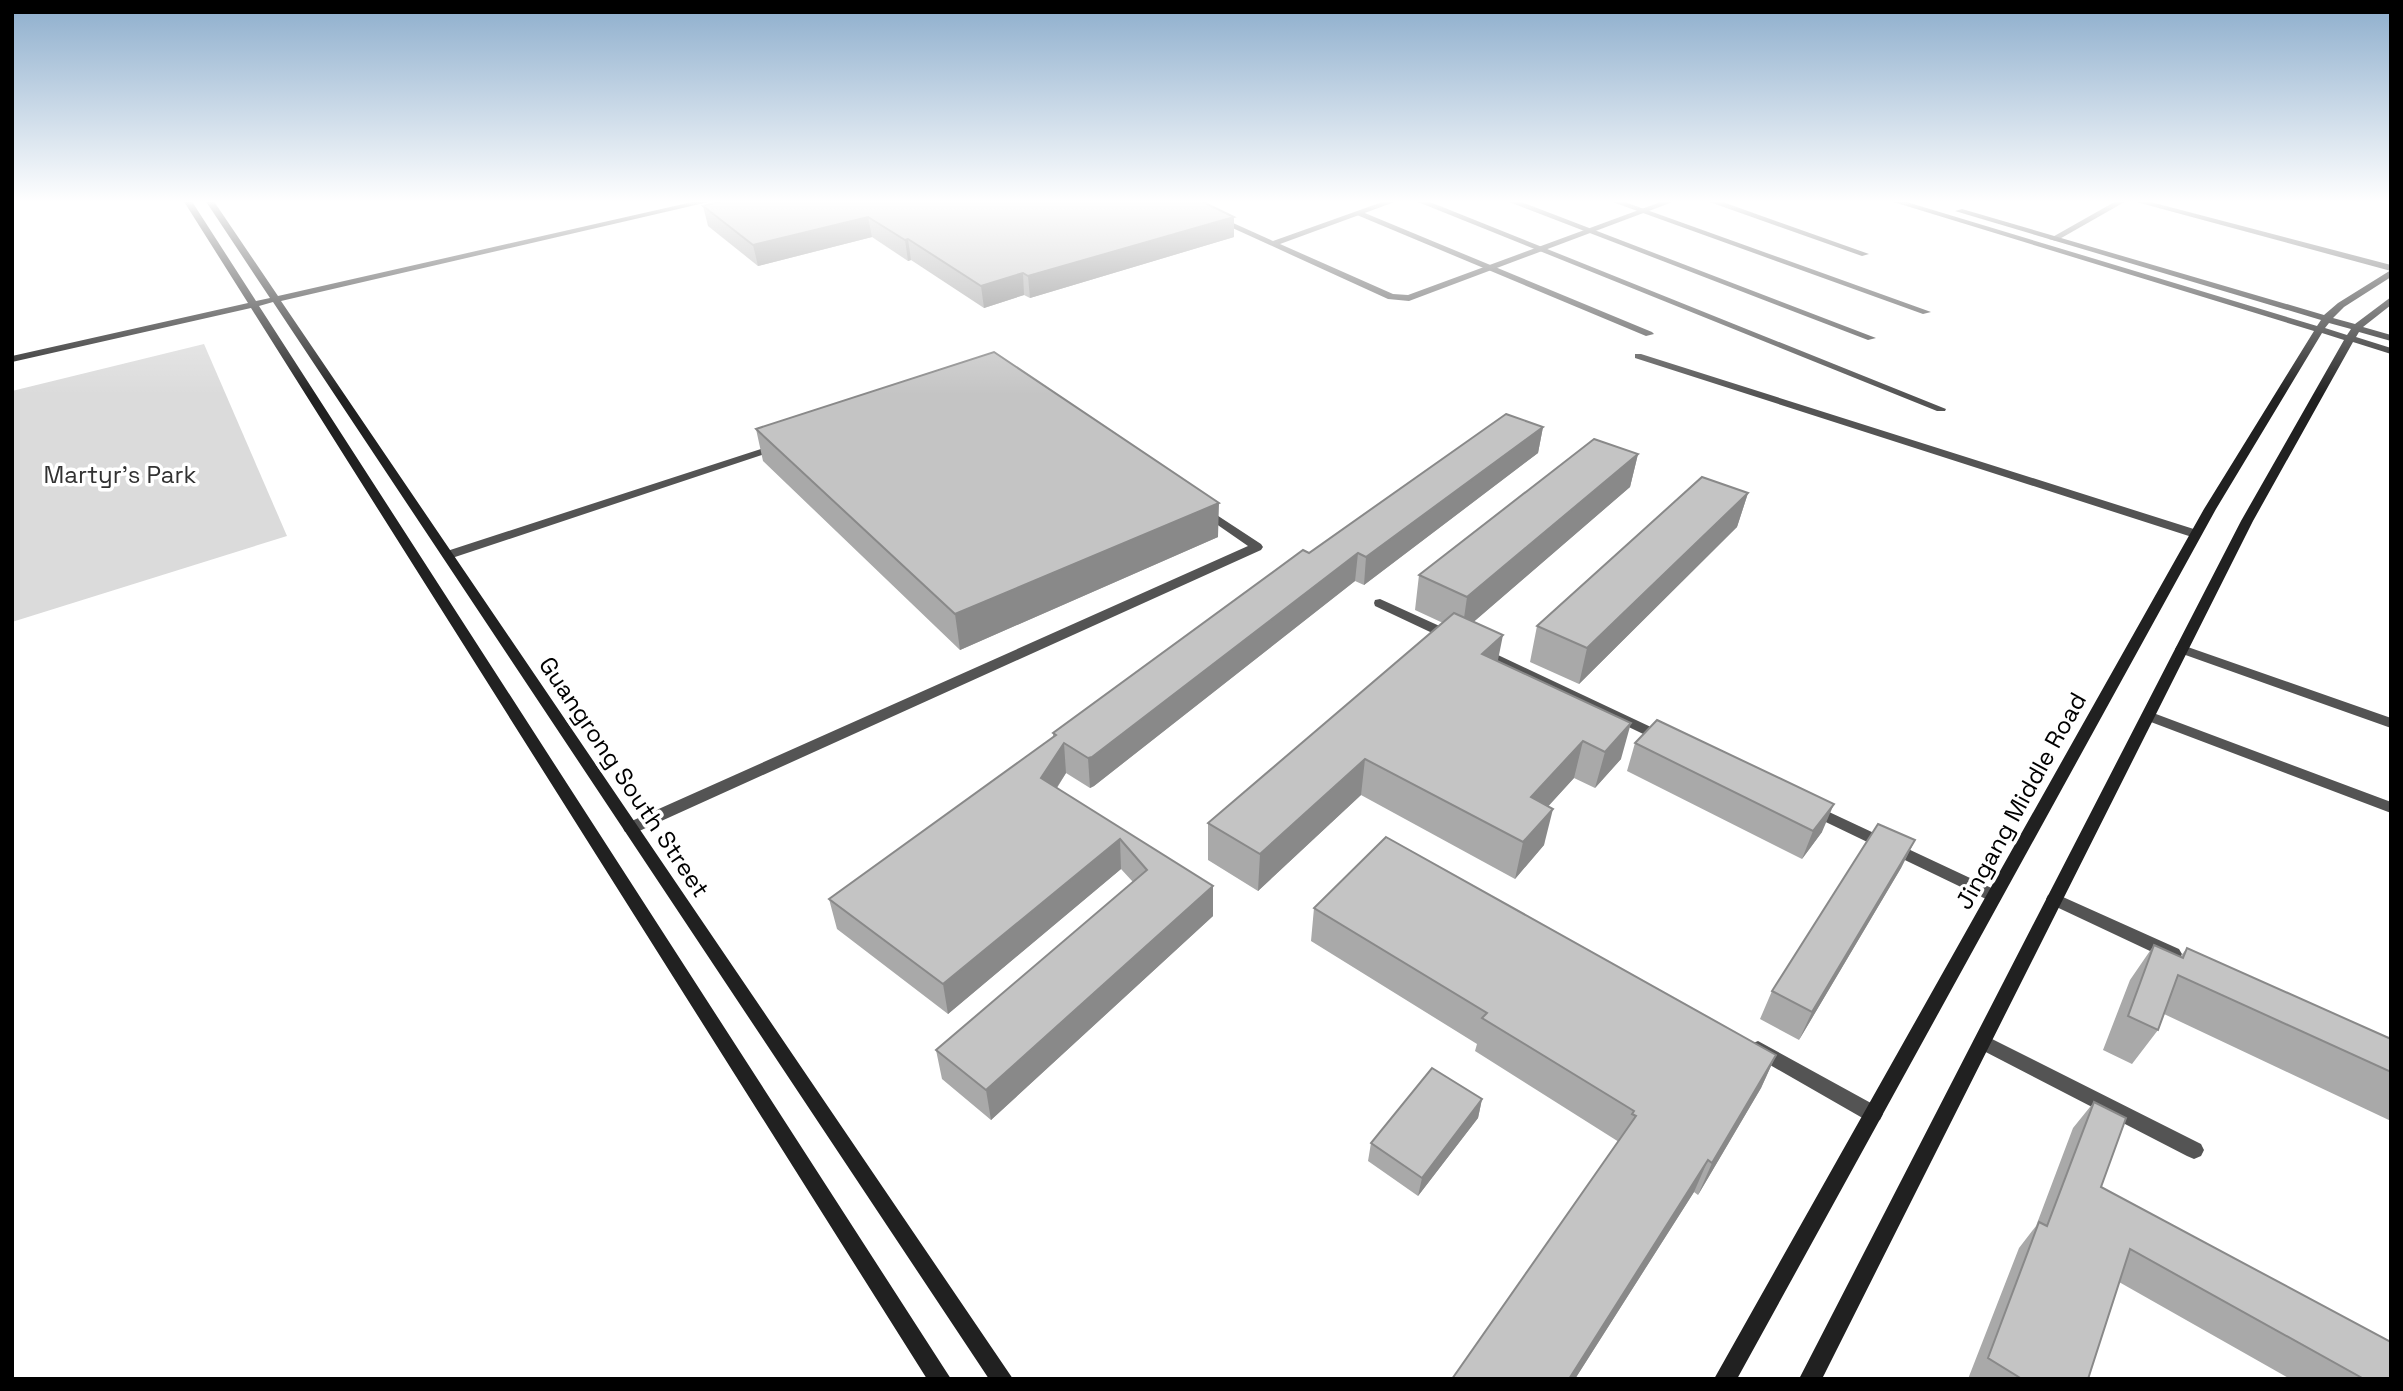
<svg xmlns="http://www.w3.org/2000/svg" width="2403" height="1391" font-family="'Space Grotesk',sans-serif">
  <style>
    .green { fill: #dbdbdb }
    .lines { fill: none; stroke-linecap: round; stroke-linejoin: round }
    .lane { fill: #545454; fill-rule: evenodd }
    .street { fill: #545454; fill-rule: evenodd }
    .secondary { fill: #212121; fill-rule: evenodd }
    .wall { fill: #a9a9a9 }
    .shaded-wall { fill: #898989 }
    .building { fill: #c4c4c4; stroke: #898989; stroke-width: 2 }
    .labels { text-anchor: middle; stroke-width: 7; stroke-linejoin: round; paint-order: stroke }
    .park-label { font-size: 24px; fill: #323232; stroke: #fff }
    .street-label { font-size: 24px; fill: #000; stroke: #fff }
  </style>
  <rect width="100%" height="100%" fill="#fff"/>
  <!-- green -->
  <path class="green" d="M204 344 287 536 12 622V391Z"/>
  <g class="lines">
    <!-- lane -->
    <path class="lane" d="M1413 200H1425L1946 409 1945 411H1937Z
      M1504 200H1516L1876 338 1868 340Z
      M1607 200H1619L1931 312 1923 314Z
      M1704 200H1717L1869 254 1862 256Z
      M2129 200H2143L2391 265V271Z
      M1360 211 1652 332 1654 334 1646 336 1357 215 1356 213Z
      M779 443 783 444V448L452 558H444L442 555 444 552Z
      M1203 506 1261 544 1263 547 1261 550 637 832H625L623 828 625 824 1248 546 1199 512V508Z
      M1380 599 1455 633 1457 636 1455 639H1445L1375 606 1374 603 1375 600Z
      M1481 647 1670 736 1672 739 1665 744 1660 742 1476 654 1474 651Z
      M1812 804 2000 892 2002 896 2000 900 1994 902 1988 900 1807 813 1804 809 1807 805Z
      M1982 1034 2201 1144 2204 1150 2201 1156 2194 1159 2187 1156 1976 1047 1973 1042 1976 1037Z
      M1758 1041 1880 1108 1883 1114 1880 1120 1873 1122 1866 1120 1751 1054 1749 1049 1751 1044Z"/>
    <!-- street -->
    <path class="street" d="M1388 200H1400L1280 244 1393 294 1408 295 1666 200H1678L1409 301 1388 299 1215 220 1222 218 1273 241Z
      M2118 200H2128L2056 241 2049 239Z
      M2384 200H2391V203Z
      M1635 354H1641L2200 531 2202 534 2196 538 2192 537 1635 358Z
      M2182 645 2391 718V728L2177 652 2175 649 2177 646Z
      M2148 711 2391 802V813L2143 719 2141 716 2143 713Z
      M2054 893 2179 949 2182 954 2179 959 2173 961 2167 959 2048 903 2046 899 2048 895Z"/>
    <!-- secondary -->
    <path class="secondary" d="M183 200H191L256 301 270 298 205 200H213L278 296 701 200H717L281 301 1013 1379H989L273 302 259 306 951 1379H927L251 308 12 362V356L248 303Z
      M1887 200H1900L2317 326 2321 320 1955 211 1962 209 2324 315 2338 303 2391 270V277L2344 307 2333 318 2355 324 2391 297V305L2363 327 2391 335V341L2359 332 2356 337 2391 348V354L2353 342 2253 521 1822 1379H1799L2241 521 2344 340 2322 333 2216 509 1737 1379H1714L2204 509 2314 331ZM2329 323 2351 329 2347 335 2325 328Z"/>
  </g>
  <!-- wall -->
  <path class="wall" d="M703 206 1234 217V237L1030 298 1024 295 984 308 911 260 908 261 872 237 758 266 708 226Z
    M1543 427 1538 453 1364 585 1355 581 1094 786 1090 788 1066 773 1057 788 1213 886V916L991 1120 942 1079 936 1050 1133 882 1121 869 948 1014 837 929 829 899 1053 737V733L1309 553Z
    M756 429 1218 537 960 650 763 461Z
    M1638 454 1630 487 1473 622 1498 662 1621 759 1595 788 1574 778 1548 806 1544 845 1515 879 1361 795 1258 891 1208 860V823L1443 623 1415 610 1419 575Z
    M1748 493 1737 527 1579 684 1530 662 1537 626Z
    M1635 743 1822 832 1802 859 1627 771Z
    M1915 840 1901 868 1799 1040 1760 1019 1772 991Z
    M1314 908 1776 1055 1761 1088 1698 1195 1694 1192 1575 1379H1452L1619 1142 1475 1051 1477 1044 1311 941Z
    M2154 945 2180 957 2187 948 2391 1039V1121L2164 1014 2158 1030 2132 1064 2103 1050 2130 980Z
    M1482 1099 1478 1118 1418 1196 1368 1161 1371 1143Z
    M2094 1102 2101 1187 2391 1379H2290L2119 1282 2088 1379H1968L2019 1248 2036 1226 2073 1128Z"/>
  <!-- shaded-wall -->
  <path class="shaded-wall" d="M868 217 872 237 758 266 753 245Z
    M1234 217V237L1030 298 1028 276Z
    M908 239 911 260 908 261 905 240Z
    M1023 273 1024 295 984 308 981 286Z
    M1543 427 1538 453 1364 585 1366 557Z
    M1638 454 1630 487 1462 632 1467 597Z
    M1748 493 1737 527 1579 684 1587 648Z
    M1219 503 1218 537 960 650 955 614Z
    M1358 553 1355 581 1094 786 1090 788 1088 758Z
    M1503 635 1496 670 1482 654Z
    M1631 723 1621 759 1595 788 1605 752Z
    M1583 741 1574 778 1523 834 1531 797Z
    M1064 743 1066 773 1044 807 1041 778Z
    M1365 759 1361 795 1258 891 1260 854Z
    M1834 804 1822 832 1802 859 1813 831Z
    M1553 809 1544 845 1515 879 1523 842Z
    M1120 839 1121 869 948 1014 943 984Z
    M1915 840 1901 868 1799 1040 1812 1012Z
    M1213 886V916L991 1120 986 1090Z
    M1776 1055 1761 1088 1698 1195 1712 1163Z
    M1482 1099 1478 1118 1418 1196 1422 1178Z
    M1708 1160 1694 1192 1575 1379H1569Z"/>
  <!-- building -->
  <path class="building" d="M727 200H1199L1234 217 1028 276 1023 273 981 286 908 239 905 240 868 217 753 245 703 206Z
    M994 352 1219 503 955 614 756 429Z
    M1506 414 1543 427 1366 557 1358 553 1092 757 1088 758 1064 743 1041 778 1213 886 986 1090 936 1050 1147 870 1120 839 943 984 829 899 1056 735 1053 733 1303 550 1309 553Z
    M1594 439 1638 454 1467 597 1419 575Z
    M1702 477 1748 493 1587 648 1537 626Z
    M1454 613 1503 635 1482 654 1631 723 1605 752 1583 741 1531 797 1553 809 1523 842 1365 759 1260 854 1208 823Z
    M1657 720 1834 804 1813 831 1635 743Z
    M1878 824 1915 840 1812 1012 1772 991Z
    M1386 837 1776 1055 1712 1163 1708 1160 1569 1379H1452L1636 1116 1632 1114 1634 1111 1482 1018 1487 1013 1314 908Z
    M2154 945 2183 958 2187 948 2391 1039V1072L2178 975 2158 1030 2128 1016Z
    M1432 1068 1482 1099 1422 1178 1371 1143Z
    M2094 1102 2126 1118 2101 1187 2391 1342V1379H2364L2130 1249 2088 1379H2022L1988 1358 2039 1222 2047 1226Z"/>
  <!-- sky -->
  <linearGradient id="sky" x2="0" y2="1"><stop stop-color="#8cadcc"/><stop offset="0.51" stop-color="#fff"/><stop offset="1" stop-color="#fff" stop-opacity="0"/></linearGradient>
  <rect width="2403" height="395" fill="url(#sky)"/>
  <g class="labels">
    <!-- park labels -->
    <g class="park-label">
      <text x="120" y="483">Martyr's Park</text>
    </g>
    <!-- street labels -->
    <g class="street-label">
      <text transform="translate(624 777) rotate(56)" y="8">Guangrong South Street</text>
      <text transform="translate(2021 801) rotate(-61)" y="8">Jingang Middle Road</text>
    </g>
  </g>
  <!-- border -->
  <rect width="2403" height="1391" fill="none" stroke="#000000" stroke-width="28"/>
</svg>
